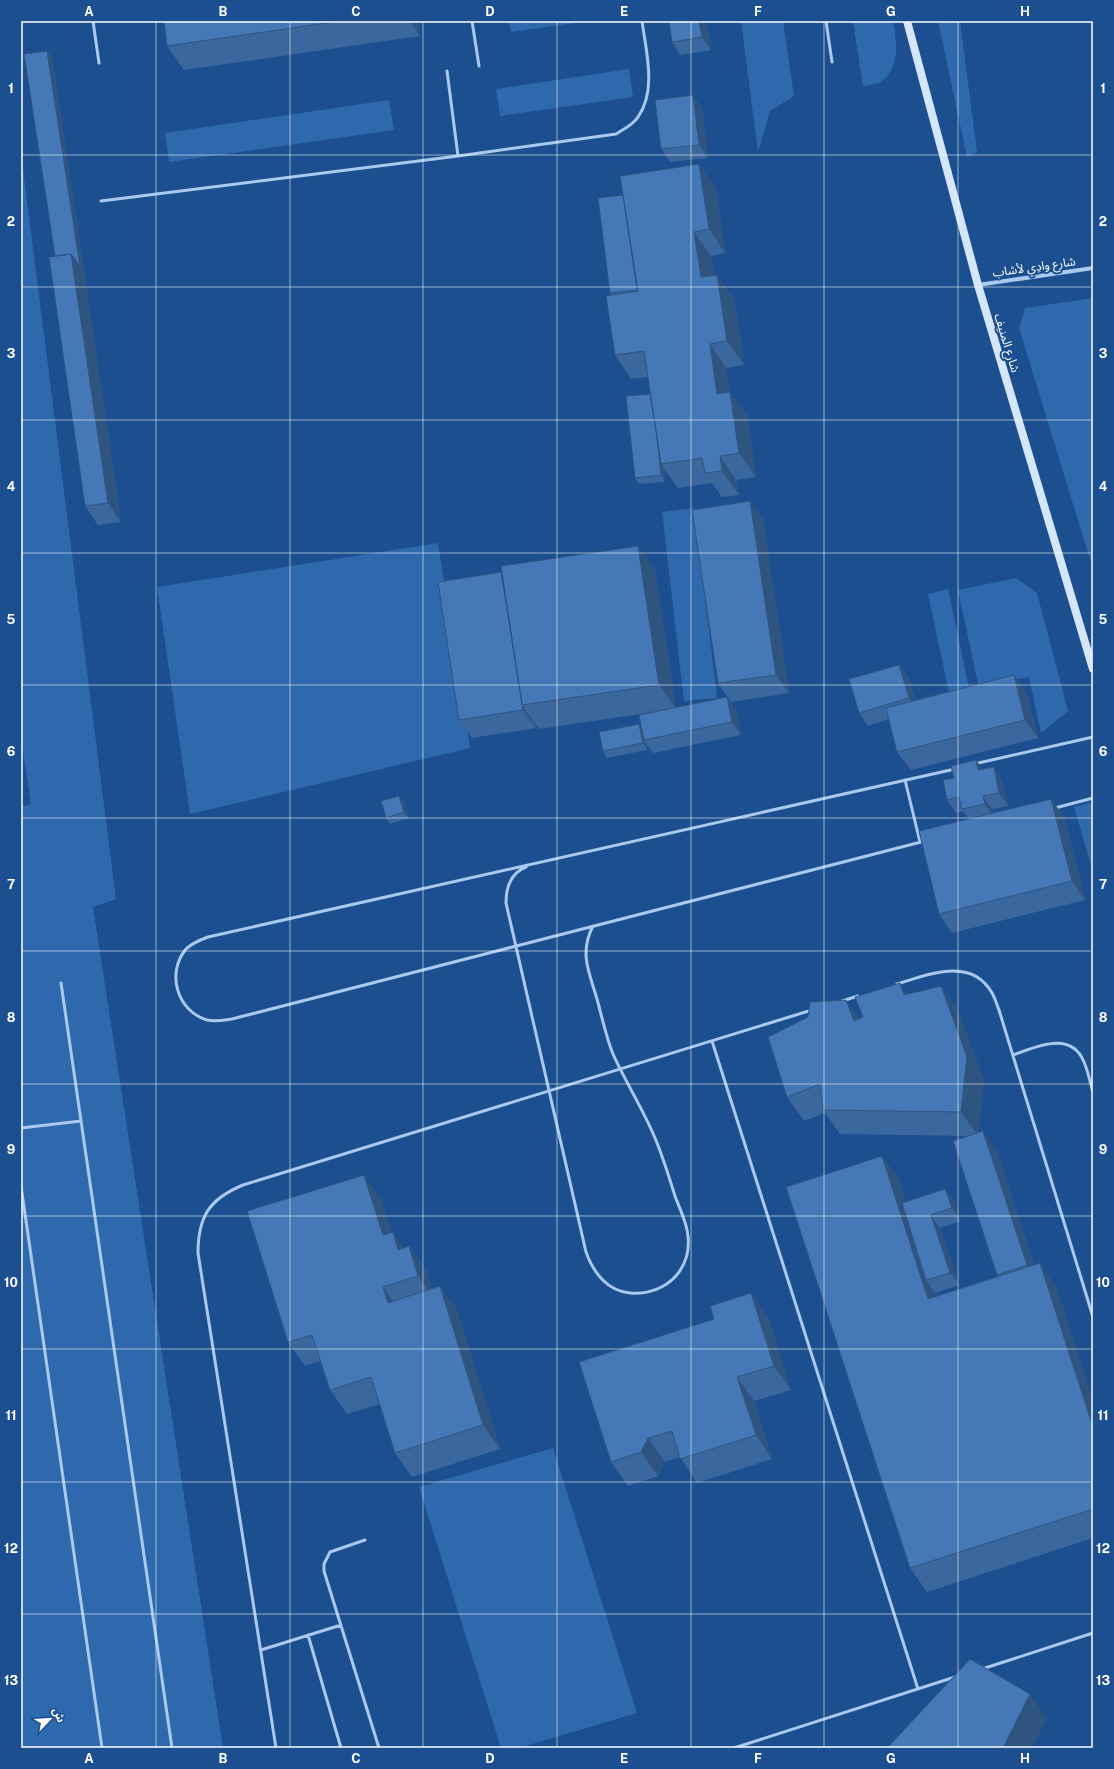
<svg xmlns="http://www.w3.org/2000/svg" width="1114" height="1769" font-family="'Public Sans','Noto Sans Arabic',sans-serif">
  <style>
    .green { fill: #2e69ad }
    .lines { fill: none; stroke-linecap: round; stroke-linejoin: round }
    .lane { stroke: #a9c9ee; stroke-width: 3 }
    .street { stroke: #a9c9ee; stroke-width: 4 }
    .secondary { stroke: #d6e6fa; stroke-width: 8 }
    .wall { fill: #3a679d }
    .shaded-wall { fill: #305480 }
    .building { fill: #4478b7; stroke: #305480 }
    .grid { fill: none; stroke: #fff; stroke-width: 1; stroke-opacity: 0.55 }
    .labels { text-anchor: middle; stroke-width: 4; stroke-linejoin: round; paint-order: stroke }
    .street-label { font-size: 12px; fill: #fff; stroke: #1b4f8f }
    .neatline { fill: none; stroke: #fff; stroke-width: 1.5 }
    .grid-label { font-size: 13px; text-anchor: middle; font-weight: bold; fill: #fff }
  </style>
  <rect width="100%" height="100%" fill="#1b4f8f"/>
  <!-- green -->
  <path class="green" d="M509 21H588L511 32Z
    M741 21H783L794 96 770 111 758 152Z
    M853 21H893C897 40 901 73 878 83 874 85 868 85 863 87Z
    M938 21H960L977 152 967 157Z
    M629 69 633 97 500 116 496 89Z
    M389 100 394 130 169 162 165 133Z
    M21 154 116 899 93 907 223 1748H21V807L31 804 21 737Z
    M1093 298V569L1019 328 1025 308Z
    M695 508 717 698 684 701 662 512Z
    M438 543 470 748 190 814 157 587Z
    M1016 578 1037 593 1068 711 1041 733 1029 677 979 688 958 590Z
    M948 589 970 693 950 697 928 594Z
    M1093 802V872L1074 807Z
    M553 1448 637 1713 519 1748H501L419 1487Z"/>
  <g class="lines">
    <!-- lane -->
    <path class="lane" d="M93 21 99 63
      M472 21 479 66
      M826 21 832 62
      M447 71 458 156
      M101 201 458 156 616 134C624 129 633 125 638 117 657 90 646 51 642 21
      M974 764 1093 737
      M905 780 920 842
      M1055 808 1093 798
      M925 841 232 1019C224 1020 216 1022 207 1020 177 1011 166 973 186 949 192 943 200 940 208 937L955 769
      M526 867C511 873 506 888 506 903L586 1252C593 1272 607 1291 630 1293 667 1296 695 1267 687 1230 685 1219 679 1207 675 1196 669 1177 663 1157 655 1138 643 1109 626 1083 613 1054 606 1037 602 1017 597 999 589 972 579 953 593 926
      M61 983 172 1748
      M897 984C928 975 971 956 992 993 995 998 997 1005 999 1010L1093 1317
      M842 1001 858 996
      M712 1041 918 1689
      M1013 1055C1036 1047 1071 1030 1084 1062 1088 1071 1090 1082 1093 1092
      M21 1128 81 1121
      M21 1186 102 1748
      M365 1540 330 1552 324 1564V1571L379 1748
      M308 1635 341 1748
      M261 1650 341 1625
      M982 1669 1093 1633
      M276 1748 198 1253C198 1217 209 1199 243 1185L812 1010
      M734 1748 955 1677"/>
    <!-- street -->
    <path class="street" d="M978 285 1093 268"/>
    <!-- secondary -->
    <path class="secondary" d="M907 21 978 285 1093 669"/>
  </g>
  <!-- wall -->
  <path class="wall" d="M164 21H418L420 36 184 70 167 46Z
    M669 21H706L711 50 680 55 672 42Z
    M47 51 52 57 84 272 121 522 98 525 85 506 55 256Z
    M702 108 708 158 670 162 661 149Z
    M716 188 725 253 711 256 714 276 717 275 734 299 744 365 726 368 730 392 747 416 756 477 736 480 739 495 722 497 712 483 678 488 664 469 665 482 639 484 635 478 650 394 648 377 631 379 615 355 611 295 610 293Z
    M750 501 763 520 789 693 731 702 718 683Z
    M638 546 655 570 676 708 736 710 741 735 653 753 646 744 647 750 607 758 603 751 639 724 641 726 654 712 539 729 535 724 536 728 472 738 459 720Z
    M899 665 908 677 915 700 1014 675 1027 694 1038 738 911 770 897 752 889 719 868 726 859 713Z
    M976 760 982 769 994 767 1002 780 1008 806 992 809 993 813 1051 799 1064 817 1085 900 952 933 939 914 969 819 963 811 956 813 947 800 954 778Z
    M404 802 409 818 390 824 386 818Z
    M941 986 958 1011 984 1081 978 1132 996 1149 1034 1265 1056 1287 1093 1400V1538L927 1592 910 1568 882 1156 899 1180 906 1202 945 1189 954 1201 961 1221 940 1228 959 1285 935 1293 937 1297 998 1277 997 1275 967 1136 840 1134 825 1113 804 1121 787 1097 808 1017 846 1000 859 1019 908 994Z
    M381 1199 392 1233 404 1248 409 1246 426 1270 431 1289 440 1286 457 1310 500 1449 412 1477 395 1453 380 1404 347 1414 330 1390 320 1361 305 1366 288 1342Z
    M768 1317 791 1390 754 1401 772 1459 697 1483 680 1457 665 1462 658 1476 628 1486 611 1462Z"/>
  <!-- shaded-wall -->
  <path class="shaded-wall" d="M410 21H418L420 36Z
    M699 21H706L711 50 702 37Z
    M47 51 52 57 84 272 121 522 108 503 71 254Z
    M693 95 702 108 708 158 699 145Z
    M699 164 716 188 725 253 709 229Z
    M694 232 711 256 718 301 701 277Z
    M717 275 734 299 744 365 727 341Z
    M710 344 726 368 734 418 717 394Z
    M730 392 747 416 756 477 739 453Z
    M652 393 661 464 664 469 665 482 661 475Z
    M720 456 736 480 739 495 722 471Z
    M750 501 763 520 789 693 776 675Z
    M638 546 655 570 676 709 659 685Z
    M501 572 522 705 535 724 536 728 523 710Z
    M899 665 908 677 918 711 909 698Z
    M1014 675 1027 694 1038 738 1025 720Z
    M727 697 736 710 741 735 732 722Z
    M639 724 644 730V740L646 744 647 750 643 743Z
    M976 760 985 773 978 770Z
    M994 767 1002 780 1008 806 999 793Z
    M399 796 404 802 409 818 404 812Z
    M983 796 992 809 994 817 985 804Z
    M1051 799 1064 817 1085 900 1072 881Z
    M900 983 917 1007 904 995Z
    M941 986 958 1011 984 1081 978 1136 961 1112Z
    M846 1000 863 1024 854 1021Z
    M983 1131 996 1149 1040 1284 1027 1265Z
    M882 1156 899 1180 931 1279 926 1280 935 1293 945 1323 928 1299Z
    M364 1175 381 1199 400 1259 383 1235Z
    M945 1189 954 1201 961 1221 952 1208Z
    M931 1215 940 1228 959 1285 950 1273Z
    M393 1232 410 1256 398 1250Z
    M409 1246 426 1270 435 1300 418 1276Z
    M1040 1263 1056 1287 1093 1400V1427Z
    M440 1286 457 1310 500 1449 483 1425Z
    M383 1287 400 1311 388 1303Z
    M751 1293 768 1317 791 1390 774 1366Z
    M737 1377 754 1401 772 1459 756 1435Z
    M648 1438 665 1462 658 1476 641 1452Z
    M1030 1694 1047 1718 1032 1748H1003Z"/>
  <!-- building -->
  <path class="building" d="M164 21H341L167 46Z
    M669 21H699L702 37 672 42Z
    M47 51 80 266 71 254 55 256 24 54Z
    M693 95 699 145 661 149 655 100Z
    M699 164 709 229 694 232 701 277 717 275 727 341 710 344 717 394 730 392 739 453 720 456 722 471 705 473 702 458 661 464 644 351 615 355 606 296 638 291 620 176Z
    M623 195 637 290 610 293 598 198Z
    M71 254 108 503 85 506 49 257Z
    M650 394 657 438 661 475 635 478 626 396Z
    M750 501 776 675 718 683 692 510Z
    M638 546 659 685 522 705 501 566Z
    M501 572 523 710 459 720 438 582Z
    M899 665 909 698 859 713 849 679Z
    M1014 675 1025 720 897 752 886 708Z
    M727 697 732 722 644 740 639 715Z
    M639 724 643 743 603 751 599 732Z
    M976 760 978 770 994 767 999 793 983 796 985 804 962 809 959 797 947 800 943 780 954 778 951 766Z
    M399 796 404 812 386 818 381 801Z
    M1051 799 1072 881 939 914 919 831Z
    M900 983 904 995 941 986 967 1057 961 1112 823 1110 820 1084 787 1097 768 1037 808 1017 810 1002 846 1000 854 1021 863 1017 855 997Z
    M983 1131 1027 1265 997 1275 953 1141Z
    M882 1156 928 1299 1040 1263 1093 1427V1509L910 1568 786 1187Z
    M364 1175 383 1235 393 1232 398 1250 409 1246 418 1276 383 1287 388 1303 440 1286 483 1425 395 1453 371 1377 330 1390 312 1335 288 1342 247 1211Z
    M945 1189 952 1208 931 1215 950 1273 926 1280 902 1203Z
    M751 1293 774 1366 737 1377 756 1435 680 1459 672 1431 648 1438 641 1452 611 1462 579 1362 714 1319 710 1306Z
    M970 1659 1030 1694 1003 1748H887Z"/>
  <!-- grid -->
  <path class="grid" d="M156 21V1748M290 21V1748M423 21V1748M557 21V1748M691 21V1748M824 21V1748M958 21V1748M21 155H1093M21 287H1093M21 420H1093M21 553H1093M21 685H1093M21 818H1093M21 951H1093M21 1084H1093M21 1216H1093M21 1349H1093M21 1482H1093M21 1614H1093"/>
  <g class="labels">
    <!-- street labels -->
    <g class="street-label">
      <text transform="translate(1034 267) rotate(-8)" y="4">شارع وادِي لأشاب</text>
      <text transform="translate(1007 343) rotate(73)" y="4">شارع المنيف</text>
    </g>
  </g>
  <!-- border -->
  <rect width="1114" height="1769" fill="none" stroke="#1b4f8f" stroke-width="44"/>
  <!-- north arrow -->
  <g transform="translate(50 1719) rotate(65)" stroke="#1b4f8f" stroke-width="3" paint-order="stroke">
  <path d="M0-3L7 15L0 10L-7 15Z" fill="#ffffff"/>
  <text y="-6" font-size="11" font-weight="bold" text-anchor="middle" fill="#ffffff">ش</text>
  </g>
  <rect x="22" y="22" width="1070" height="1725" class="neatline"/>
  <g class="grid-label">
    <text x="89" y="16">A</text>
    <text x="223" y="16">B</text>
    <text x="356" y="16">C</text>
    <text x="490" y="16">D</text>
    <text x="624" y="16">E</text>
    <text x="758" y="16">F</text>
    <text x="891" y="16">G</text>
    <text x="1025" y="16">H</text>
    <text x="11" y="93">1</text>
    <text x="1103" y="93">1</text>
    <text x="11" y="226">2</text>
    <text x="1103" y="226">2</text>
    <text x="11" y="358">3</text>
    <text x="1103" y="358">3</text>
    <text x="11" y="491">4</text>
    <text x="1103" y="491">4</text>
    <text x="11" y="624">5</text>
    <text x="1103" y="624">5</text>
    <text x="11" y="756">6</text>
    <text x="1103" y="756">6</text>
    <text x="11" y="889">7</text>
    <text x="1103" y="889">7</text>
    <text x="11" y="1022">8</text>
    <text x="1103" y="1022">8</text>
    <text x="11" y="1154">9</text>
    <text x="1103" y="1154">9</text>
    <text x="11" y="1287">10</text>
    <text x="1103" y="1287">10</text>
    <text x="11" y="1420">11</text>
    <text x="1103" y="1420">11</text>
    <text x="11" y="1553">12</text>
    <text x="1103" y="1553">12</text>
    <text x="11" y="1685">13</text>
    <text x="1103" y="1685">13</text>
    <text x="89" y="1763">A</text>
    <text x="223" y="1763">B</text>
    <text x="356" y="1763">C</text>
    <text x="490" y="1763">D</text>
    <text x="624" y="1763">E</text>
    <text x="758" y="1763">F</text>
    <text x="891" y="1763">G</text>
    <text x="1025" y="1763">H</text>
  </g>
</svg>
